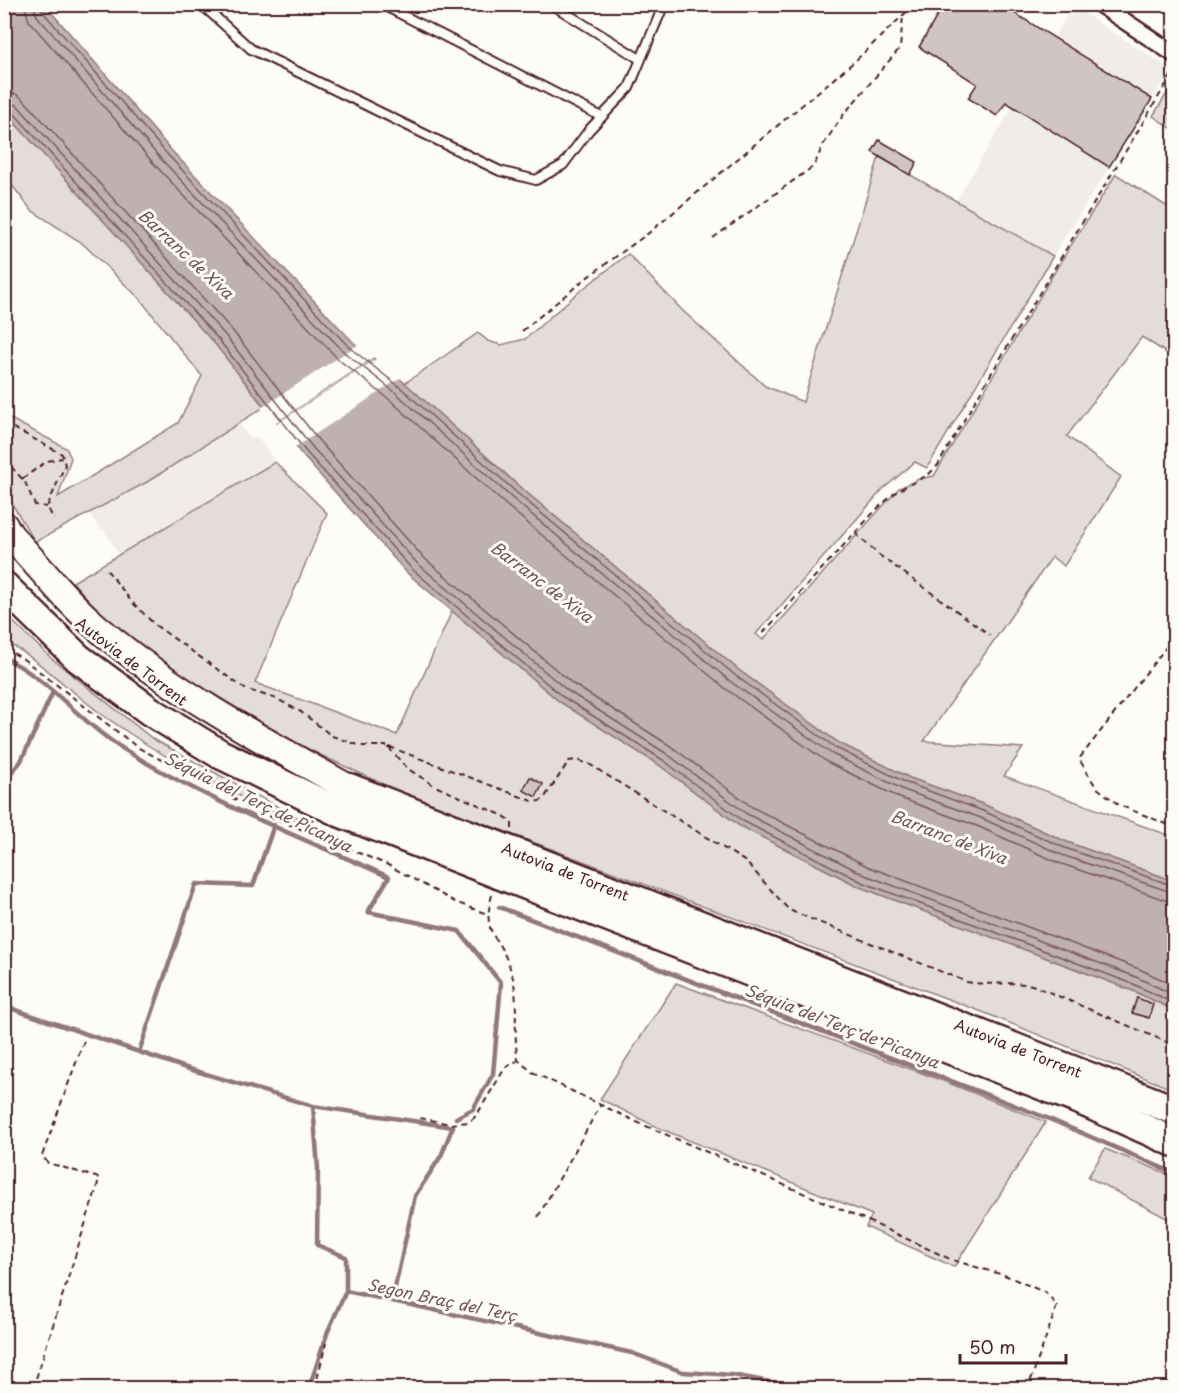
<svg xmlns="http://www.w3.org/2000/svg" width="1179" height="1393" font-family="'Playpen Sans',sans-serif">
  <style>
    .built { fill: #f0ece8 }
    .green { fill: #e3dcda; stroke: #967e82; stroke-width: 1.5 }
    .water { fill: #c0b1b1; stroke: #91777b; stroke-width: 1.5 }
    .pier { fill: #fdfcf7 }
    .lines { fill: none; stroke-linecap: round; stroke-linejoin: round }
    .shore { stroke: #795961; stroke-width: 1.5 }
    .stream { stroke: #91777b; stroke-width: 4.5 }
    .building { fill: #d0c5c4; stroke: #4a1f2b; stroke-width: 1.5 }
    .service-casing { stroke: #4a1f2b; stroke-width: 12 }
    .minor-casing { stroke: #4a1f2b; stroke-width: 20 }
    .trunk-casing { stroke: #4a1f2b; stroke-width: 30 }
    .motorway-casing { stroke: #4a1f2b; stroke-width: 33 }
    .path { stroke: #4a1f2b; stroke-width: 2; stroke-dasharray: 6 4.5; stroke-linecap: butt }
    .service { stroke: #fdfcf7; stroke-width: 8 }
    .minor { stroke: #fdfcf7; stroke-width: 15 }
    .trunk { stroke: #fdfcf7; stroke-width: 26 }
    .motorway { stroke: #fdfcf7; stroke-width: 28 }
    .labels { text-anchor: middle; stroke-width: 6; stroke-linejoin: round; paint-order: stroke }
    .street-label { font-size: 15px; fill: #4a1f2b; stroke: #fdfcf7 }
    .water-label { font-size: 16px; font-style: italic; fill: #73525a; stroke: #fdfcf7 }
  </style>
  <rect width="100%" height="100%" fill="#fdfcf7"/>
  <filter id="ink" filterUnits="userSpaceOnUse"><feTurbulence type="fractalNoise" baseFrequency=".0167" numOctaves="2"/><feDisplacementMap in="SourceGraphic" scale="12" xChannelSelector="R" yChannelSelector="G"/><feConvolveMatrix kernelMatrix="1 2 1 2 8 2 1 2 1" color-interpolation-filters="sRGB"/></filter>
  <g filter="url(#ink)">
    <!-- built -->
    <path class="built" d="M1073 6 1171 70 1053 256 956 201Z
      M239 423 250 439 257 437 275 461 118 554 104 530 100 529 89 513 147 482Z"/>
    <!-- green -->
    <path class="green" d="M1174 82V130L1153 116Z
      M5 112 217 346 264 407 147 482 35 542 5 492V416L66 448 71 458 58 497 178 423 202 376 139 298 82 243 31 210 5 176Z
      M879 157 1053 256 927 468 915 462 883 489 756 634 763 640 899 488 919 479 934 476 1058 266 1116 174 1174 211V358L1142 337 1067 436 1121 477 1064 566 1052 557 924 741 1023 748 1004 776 1174 837V881L1067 842 985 805 910 778 839 743 740 671 521 488 405 383 478 333 488 341 501 345 525 339 575 295 628 254 682 310 765 386 803 402Z
      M275 462 327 513 255 683 397 735 452 611 560 702 659 765 740 826 860 887 1131 990 1174 1010V1090L985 1013 398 791 299 745 171 669 103 618 73 582Z
      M6 615 51 658 153 739 330 835C252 805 176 767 107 718 72 694 43 662 5 641Z
      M676 983 946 1082 1046 1122 954 1267 866 1227 872 1215 659 1128 600 1099Z
      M1105 1149 1173 1176 1174 1222 1088 1177Z"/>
    <!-- water -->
    <path class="water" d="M4 5H45L171 150 354 343 405 383 521 488 740 671 839 743 910 778 985 805 1067 842 1174 881V1010L1131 990 860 887 740 826 659 765 560 702 407 573 303 456 215 344 5 112Z"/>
    <!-- pier -->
    <path class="pier" d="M359 344 375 356 273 424 261 408Z
      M378 358 402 377 293 449 275 425Z"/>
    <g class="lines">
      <!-- shore -->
      <path class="shore" d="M24 4 29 21 155 165 339 360 390 400 506 505 726 689 827 762 900 798 977 826 1059 863 1174 903
        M33 4 37 16 161 159 345 353 396 393 512 498 731 682 832 754 904 790 981 818 1062 855 1174 893
        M41 4 42 11 167 154 350 348 401 388 517 493 736 676 836 748 907 783 983 811 1065 848 1174 886
        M4 92 16 94 23 99 232 330 320 442 423 557 573 684 672 747 752 807 869 867 1139 969 1174 985
        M4 101 17 105 225 335 313 448 417 563 568 691 667 754 747 814 865 875 1136 977 1174 995
        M4 108 12 111 219 340 307 453 412 569 563 697 663 760 743 821 862 882 1133 984 1174 1003"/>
      <!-- stream -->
      <path class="stream" d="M5 658C50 680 82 724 125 750 207 801 300 837 389 877L368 912 459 931 501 983 493 1074 473 1109 456 1118
        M4 782 21 761 53 692
        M499 907 1047 1118 1174 1173
        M4 1006 186 1068 313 1106 318 1168 317 1245 346 1257V1291L632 1353 683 1372 732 1375 803 1388
        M139 1052 196 884 253 886 274 825
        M313 1106 453 1127
        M392 1301 415 1196 441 1156 453 1126
        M309 1388 328 1331 346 1291"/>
    </g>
    <!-- building -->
    <path class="building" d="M944 4H1000L1152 99 1109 167 1006 102 997 116 968 98 977 84 919 47Z
      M879 140 917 162 910 175 872 152Z
      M530 777 543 784 536 797 523 790Z
      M1137 998 1153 1004 1149 1018 1132 1013Z"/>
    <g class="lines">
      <defs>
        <path id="service" d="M201 4 251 49 500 171 536 180 563 165 589 130 629 88 664 4
          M381 4 602 117
          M551 4 640 59"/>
        <path id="minor" d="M1099 4 1174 54"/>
        <path id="trunk" d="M4 525 11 536C40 567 67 602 99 629 176 694 262 740 349 788"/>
        <g id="motorway">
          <path d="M4 586 78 658 150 711 220 754 339 812 1080 1100 1174 1142"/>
          <path id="s1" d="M349 788 1174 1110"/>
        </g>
      </defs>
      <!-- service casing -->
      <use href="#service" class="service-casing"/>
      <!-- minor casing -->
      <use href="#minor" class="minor-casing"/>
      <!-- trunk casing -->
      <use href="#trunk" class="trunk-casing"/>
      <!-- motorway casing -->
      <use href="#motorway" class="motorway-casing"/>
      <!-- path -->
      <path class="path" d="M713 238 814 166 823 145 844 114 900 48 903 16
        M522 331 585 279 650 232 855 61 915 4
        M4 423 62 454 65 465 47 507 54 519
        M4 459 25 482 35 505 47 507
        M22 479 47 461 62 458
        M855 533 879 555 990 635
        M107 570 131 601 155 625 245 689 277 699 301 712 332 736 361 746H387
        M763 633 876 510 897 491 928 475 938 465C1014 332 1095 203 1174 71
        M1174 637 1079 759 1096 787 1119 805 1174 827
        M4 648 22 658 137 747 259 812 388 865 455 902 487 914
        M512 829V823L504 816 435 786 408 769 387 746 535 802 543 800 569 761 576 760 589 764 746 862 789 910 967 982C990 986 1010 981 1032 985L1174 1045
        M492 895C481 936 499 934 510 968 521 999 512 1029 518 1060L532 1072 639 1123 864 1219 952 1260 1007 1276 1046 1293 1057 1306 1028 1388
        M420 1118 451 1124 469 1122 476 1116 505 1068 517 1061
        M538 1217 601 1104
        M33 1388 97 1187 99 1178 48 1163 42 1156 85 1038
        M315 1388 326 1343"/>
      <!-- service -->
      <use href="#service" class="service"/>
      <!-- minor -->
      <use href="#minor" class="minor"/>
      <!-- trunk -->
      <use href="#trunk" class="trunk"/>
      <!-- motorway -->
      <use href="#motorway" class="motorway"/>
    </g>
  </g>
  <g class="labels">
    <!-- street labels -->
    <g class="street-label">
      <text transform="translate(131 662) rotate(37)" y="5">Autovia de Torrent</text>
      <text dy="5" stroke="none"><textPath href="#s1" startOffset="232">Autovia de Torrent</textPath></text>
      <text dy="5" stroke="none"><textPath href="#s1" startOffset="718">Autovia de Torrent</textPath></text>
    </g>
    <!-- water labels -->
    <g class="water-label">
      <text transform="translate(186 254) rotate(43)" y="6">Barranc de Xiva</text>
      <text transform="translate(542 582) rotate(37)" y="6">Barranc de Xiva</text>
      <text transform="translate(258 802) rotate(26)" y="6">Séquia del Terç de Picanya</text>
      <text transform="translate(949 837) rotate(21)" y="6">Barranc de Xiva</text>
      <text transform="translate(842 1026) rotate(21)" y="6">Séquia del Terç de Picanya</text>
      <text transform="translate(442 1300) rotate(12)" y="6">Segon Braç del Terç</text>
    </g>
  </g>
  <!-- margin -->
  <rect width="1179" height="1393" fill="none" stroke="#fdfcf7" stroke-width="24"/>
  <rect x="12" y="12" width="1155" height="1369" fill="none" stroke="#4a1f2b" stroke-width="2" filter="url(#ink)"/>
  <!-- scale -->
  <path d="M960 1354v9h106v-9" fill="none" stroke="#4a1f2b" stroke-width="3"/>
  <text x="969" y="1354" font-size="18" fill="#4a1f2b" stroke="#fdfcf7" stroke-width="4.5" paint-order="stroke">50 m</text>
</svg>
